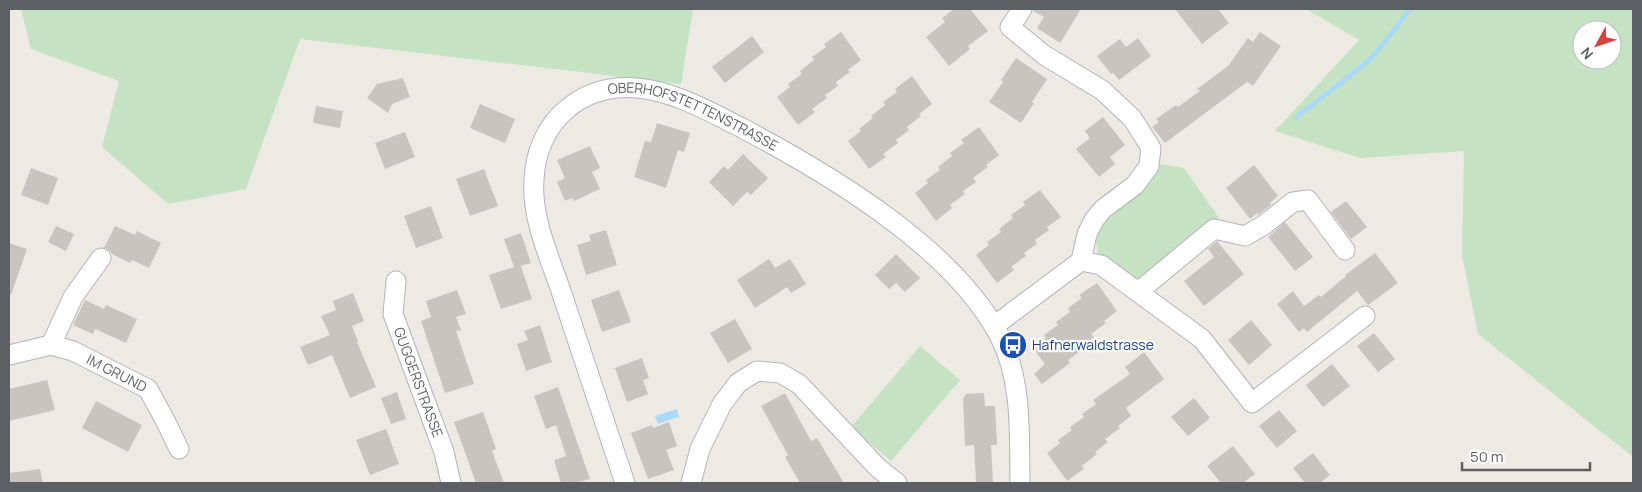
<svg xmlns="http://www.w3.org/2000/svg" width="1642" height="492" font-family="Manrope,sans-serif">
  <style>
    .green { fill: #c5e2c3; fill-rule: evenodd }
    .water { fill: #abdaf6 }
    .lines { fill: none; stroke-linecap: round; stroke-linejoin: round }
    .stream { stroke: #abdaf6; stroke-width: 5 }
    .building { fill: #c8c5c0 }
    .street-casing { stroke: #b1b4b8; stroke-width: 21 }
    .street { stroke: #fff; stroke-width: 19 }
    .labels { text-anchor: middle; stroke-width: 4.5; stroke-linejoin: round; paint-order: stroke }
    .street-label { font-size: 14px; fill: #5c5f63; stroke: #fff }
    .transit-label { font-size: 14px; fill: #164399; stroke: #fff; text-anchor: start }
  </style>
  <rect width="100%" height="100%" fill="#edeae4"/>
  <!-- green -->
  <path class="green" d="M21 9H693L681 84 300 39 246 189 168 204 102 147 119 81 31 49Z
    M1306 9H1633V457L1478 334 1462 255 1464 151 1360 158 1275 131 1359 40ZM1582 30H1612V60H1582Z
    M1159 164 1184 168 1219 218 1140 280 1126 275 1098 254 1094 231 1103 219 1140 190Z
    M920 346 960 380 891 461 851 427Z"/>
  <!-- water -->
  <path class="water" d="M677 409 679 417 658 424 655 416Z"/>
  <g class="lines">
    <!-- stream -->
    <path class="stream" d="M1297 117 1366 63 1380 48 1410 9"/>
  </g>
  <!-- building -->
  <path class="building" d="M954 9H970L988 31 968 46 970 49 949 66 926 37 945 22 942 18Z
    M1033 9H1081L1060 43 1037 28 1044 17 1033 11Z
    M1175 9H1218L1229 23 1202 44Z
    M841 32 861 60 848 70 850 72 836 82 838 86 825 95 827 98 812 109 815 112 798 125 777 97 790 87 788 84 802 74 800 71 814 60 812 57 826 47 824 44Z
    M1260 32 1281 46 1253 86 1247 82 1165 143 1152 127 1159 122 1156 119 1176 105 1178 107 1200 91 1197 89 1228 66 1248 38 1253 42Z
    M752 36 764 52 725 83 712 67Z
    M1138 38 1151 56 1119 80 1113 73 1111 74 1097 56 1120 39 1126 47Z
    M1016 58 1047 79 1032 102 1034 103 1021 123 989 102 1003 82 1001 80Z
    M912 76 932 104 919 114 921 116 907 127 909 130 896 140 898 143 883 154 886 157 869 169 848 141 861 131 859 129 873 118 871 116 885 105 883 102 897 92 895 89Z
    M403 78 410 97 392 104 388 113 367 98 377 84Z
    M480 104 515 119 505 143 470 128Z
    M316 106 343 111 340 128 313 123Z
    M1103 117 1125 145 1110 157 1115 164 1099 177 1076 149 1090 138 1085 131Z
    M657 123 690 133 684 152 678 150 666 188 634 177 645 141 651 142Z
    M979 127 999 155 986 165 988 167 973 178 976 182 963 191 965 194 950 205 952 208 936 221 915 193 928 183 926 180 940 170 938 167 952 156 950 153 964 143 961 140Z
    M405 132 415 157 385 169 375 143Z
    M590 146 600 168 592 172 600 189 574 201 572 198 565 201 557 182 565 178 557 160Z
    M743 154 768 178 751 195 747 192 733 206 709 182 724 166 728 170Z
    M1254 165 1278 196 1270 203 1271 205 1258 215 1257 213 1250 219 1226 188Z
    M31 168 58 178 48 205 21 195Z
    M484 169 498 206 470 216 456 179Z
    M1040 190 1061 217 1047 227 1049 230 1035 240 1037 244 1024 253 1026 256 1011 267 1014 270 997 283 976 255 989 245 987 242 1001 232 999 229 1013 218 1011 215 1025 205 1023 202Z
    M1346 201 1367 227 1351 239 1331 212Z
    M431 206 443 238 416 248 404 216Z
    M1285 222 1313 257 1295 271 1268 237Z
    M56 226 74 234 66 251 48 242Z
    M115 226 135 235 137 231 161 243 149 268 132 260 130 263 112 254 108 249 104 248Z
    M606 230 617 265 586 275 577 245 591 241 589 235Z
    M521 233 531 263 521 266 532 299 501 309 489 275 514 267 504 239Z
    M1217 241 1244 274 1204 306 1184 281 1214 257 1208 249Z
    M9 243 27 249 11 295H9Z
    M1375 253 1398 283 1368 305 1357 291 1307 332 1304 328 1299 332 1277 304 1293 291 1304 306 1319 295 1321 297 1346 276 1345 275Z
    M896 254 920 278 905 292 896 283 889 289 875 275Z
    M769 259 775 268 790 259 806 284 791 293 787 287 755 308 737 280Z
    M1097 283 1117 311 1104 321 1106 323 1091 334 1094 337 1081 347 1083 349 1068 360 1070 363 1042 384 1034 374 1045 364 1033 348 1046 338 1044 335 1058 325 1056 322 1070 312 1068 308 1082 298 1079 295Z
    M457 290 466 314 456 317 461 330 456 331 474 384 445 393 421 321 431 317 426 301Z
    M619 290 631 322 602 332 591 300Z
    M353 293 364 321 352 326 358 341 357 342 376 387 350 398 332 355 308 365 300 347 330 335 321 316 336 310 333 301Z
    M85 300 104 309 106 305 137 319 126 343 95 329 93 334 73 325Z
    M735 319 752 349 728 363 710 333Z
    M1251 320 1272 345 1249 365 1228 340Z
    M540 325 552 362 526 371 517 344 528 340 524 331Z
    M1374 333 1395 359 1378 372 1357 346Z
    M1144 352 1164 379 1126 408 1131 416 1118 426 1120 428 1105 439 1108 442 1095 452 1097 454 1082 466 1084 469 1067 481 1047 453 1060 443 1058 440 1072 430 1070 427 1084 417 1082 414 1096 404 1093 400 1130 374 1125 367Z
    M642 358 649 378 643 380 648 394 627 402 615 368Z
    M1332 364 1350 386 1323 407 1306 385Z
    M47 380 55 410 9 421V389Z
    M558 387 590 479 576 483H561L554 460 566 456 556 425 546 429 534 396Z
    M397 392 406 419 391 424 381 398Z
    M785 393 811 441 817 438 844 483H800L785 457 788 455 761 406Z
    M984 393 985 406H995L997 445H991L993 483H976L974 445 965 446 963 399 966 394Z
    M1194 398 1210 418 1188 436 1171 417Z
    M96 401 142 425 128 452 82 428Z
    M1279 410 1297 431 1277 448 1259 426Z
    M483 412 496 449 492 451 504 483H476L454 422Z
    M669 422 677 446 666 450 674 470 648 479 631 433 652 425 653 428Z
    M386 429 399 464 370 475 356 440Z
    M1233 446 1255 474 1243 483H1221L1207 466Z
    M1313 453 1330 475 1320 483H1305L1293 468Z
    M40 469 43 483H9V473Z"/>
  <g class="lines">
    <defs>
      <g id="street">
        <path d="M1081 261 1101 265 1202 339 1252 403 1365 316"/>
        <path id="s1" d="M396 281 393 314 444 452 451 483"/>
        <path d="M1138 292 1214 229 1245 236 1264 225 1293 202 1308 200 1345 250"/>
        <path d="M994 326 1081 261 1087 234 1094 220 1103 209 1135 185 1149 166 1151 148 1132 118 1102 90 1044 55 1010 27 1022 9"/>
        <path d="M51 345 73 297 101 258"/>
        <path id="s2" d="M9 355 51 345 73 351 148 389 166 422 179 449"/>
        <path id="s3" d="M625 483C604 420 583 357 562 294 550 258 531 218 534 180 535 153 546 126 567 109 587 92 612 86 637 88 674 91 710 112 742 128 829 174 952 247 999 335 1023 380 1019 435 1020 483"/>
        <path d="M691 483 700 449 722 404 738 383 757 371 780 373 799 384 878 468 897 483"/>
      </g>
    </defs>
    <!-- street casing -->
    <use href="#street" class="street-casing"/>
    <!-- street -->
    <use href="#street" class="street"/>
  </g>
  <!-- icons -->
  <defs>
    <symbol id="bus-disc" viewBox="-11 -11 22 22"><circle r="9.5" fill="#1a4fb4" stroke="#fff"/><path d="M-5-6H5V4H4V6H2V4H-2V6H-4V4H-5ZM-3.5-4V0h7V-4ZM-3.5 1.2v1.5H-2V1.2ZM2 1.2v1.5H3.5V1.2Z" fill="#fff"/></symbol>
  </defs>
  <g fill-rule="evenodd">
    <use href="#bus-disc" x="997" y="329" width="32" height="32"/>
  </g>
  <g class="labels">
    <!-- street labels -->
    <g class="street-label">
      <text dy="5" stroke="none"><textPath href="#s3" startOffset="535">OBERHOFSTETTENSTRASSE</textPath></text>
      <text dy="5" stroke="none"><textPath href="#s2" startOffset="115">IM GRUND</textPath></text>
      <text dy="5" stroke="none"><textPath href="#s1" startOffset="106">GUGGERSTRASSE</textPath></text>
    </g>
    <!-- transit labels -->
    <g class="transit-label">
      <text x="1032" y="350">Hafnerwaldstrasse</text>
    </g>
  </g>
  <!-- border -->
  <rect width="1642" height="492" fill="none" stroke="#5c5f63" stroke-width="20"/>
  <!-- north arrow -->
  <g transform="translate(1597 45) rotate(230)"><circle r="24" fill="#ffffff" stroke="#bebfc1"/>
  <path d="M0-4L9 19L0 12L-9 19Z" fill="#d7423f"/>
  <text y="-8" font-size="14" font-weight="bold" text-anchor="middle" fill="#5c5f63">N</text>
  </g>
  <!-- scale -->
  <path d="M1462 462v8h128v-8" fill="none" stroke="#5c5f63" stroke-width="2.5"/>
  <text x="1470" y="462" font-size="15" fill="#5c5f63" stroke="#ffffff" stroke-width="4" paint-order="stroke">50 m</text>
</svg>
